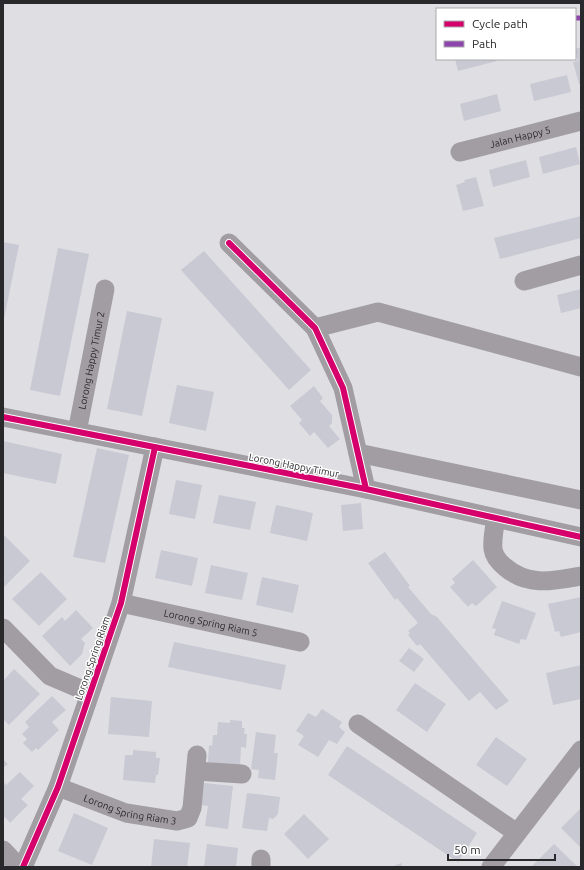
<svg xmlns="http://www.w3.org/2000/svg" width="584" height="870" font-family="Ubuntu,sans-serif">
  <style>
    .building { fill: #c9c9d4 }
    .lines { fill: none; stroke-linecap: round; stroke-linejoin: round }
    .minor { stroke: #a29da2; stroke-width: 19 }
    .quiet { stroke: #8e44ad; stroke-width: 5; stroke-dasharray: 10 5; stroke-linecap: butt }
    .cycleway-casing { stroke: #fff; stroke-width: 8 }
    .cycleway { stroke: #d6006c; stroke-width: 6 }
    .labels { text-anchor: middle; stroke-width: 3; stroke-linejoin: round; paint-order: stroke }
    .street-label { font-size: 10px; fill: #29292b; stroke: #fff }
  </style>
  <rect width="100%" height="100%" fill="#dedee3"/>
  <!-- building -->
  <path class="building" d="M581 47V84H579L573 62 578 61 575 49Z
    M455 59H496L497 61 458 71Z
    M567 75 571 92 534 101 530 84Z
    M497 94 501 111 464 121 460 104Z
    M576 147 580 164 543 174 539 157Z
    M526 160 530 177 493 187 489 170Z
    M476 177 484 206 463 211 456 185 465 182 464 180Z
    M581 216V238L500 259 494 238Z
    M3 242 19 245 4 319H3Z
    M58 248 89 254 60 396 30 390Z
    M204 251 311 370 289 390 181 270Z
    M581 289V308L561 313 557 295Z
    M127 311 162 318 142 416 107 409Z
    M177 385 214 392 206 431 169 423Z
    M314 386 323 398 320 401 332 415V423L329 426 340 439 328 448 314 432 310 436 299 423 302 420 290 406Z
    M3 441 62 454 56 484 3 473Z
    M97 448 129 455 105 563 73 557Z
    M176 480 202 485 195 519 169 514Z
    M219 495 256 502 250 530 213 523Z
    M361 503 363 529 343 531 341 505Z
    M276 505 313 513 307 541 270 533Z
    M3 534 30 561 3 588Z
    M161 550 198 558 192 586 155 578Z
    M385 552 410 586 408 587 431 614 437 617 509 701 496 710 480 692 469 701 420 644 417 646 408 635 410 633 408 631 418 623 397 598 395 600 368 563Z
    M473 560 497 587 476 606 472 603 468 607 450 587 455 583 452 579Z
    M211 565 248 573 242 600 205 593Z
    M41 572 67 599 39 626 12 599Z
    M262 577 299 585 293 613 256 605Z
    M581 597V632L561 637 559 631 555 632 548 604Z
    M502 601 536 613 526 640 521 639 519 644 494 635 496 629 492 628Z
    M76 610 93 628 81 639 85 643 82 654 70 666 42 636 62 617 65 621Z
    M174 642 286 665 281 690 168 667Z
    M409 648 424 659 414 672 399 661Z
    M581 665V699L553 705 546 673Z
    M14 669 40 694 9 725 3 719V681Z
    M415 683 446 704 427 732 396 710Z
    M52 696 66 710 52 722 59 730 38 750 36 748 32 752 23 743 27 739 22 734 29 727 25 722Z
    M111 697 152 701 149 737 108 734Z
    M322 709 342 722 339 727 345 732 337 744 329 740 318 757 298 745 304 736 296 731 308 713 316 717Z
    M230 720 242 721V728H245L244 734H247L246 748 241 747 240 766 211 764V762H208L209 745 212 746 213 735H217L218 722 230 723Z
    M256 732 276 735 274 753H278L275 780 258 778 259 770 251 769Z
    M496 737 527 759 507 786 476 765Z
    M347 746 477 833 458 862 328 775Z
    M133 750 156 752V758H160L158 775H156L155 783 123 780 125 755H133Z
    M3 759 8 764 3 768Z
    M20 772 34 786 21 799 28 805 10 823 5 817 3 819V781L6 785Z
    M204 783 233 786 228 829 205 826 208 806 201 805Z
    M247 793 280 797 278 814 273 819 269 818 267 831 242 828Z
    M581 808V848L561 828Z
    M74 813 108 828 92 865 58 851Z
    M304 814 329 839 308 859 284 834Z
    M154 839 190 843 187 867H151Z
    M207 844 238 848 236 867H204Z
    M554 844 578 867H531Z
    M401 863 402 867H391Z"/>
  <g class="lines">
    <!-- minor -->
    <g class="minor">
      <path id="s1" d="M460 152 581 121"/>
      <path d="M229 243 315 328 343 388 366 489"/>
      <path d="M524 281 581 265"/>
      <path d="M315 328 378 312 581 367"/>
      <path d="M3 417 366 489 581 537"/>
      <path id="s2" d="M77 432 105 289"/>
      <path d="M358 453 581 500"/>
      <path d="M496 519C494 529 492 539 493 549 494 556 500 563 505 567 528 587 553 581 581 576"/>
      <path id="s3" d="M121 603 300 642"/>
      <path d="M3 628 50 676 90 693"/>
      <path d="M358 724 517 833"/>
      <path d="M196 771 242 774"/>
      <path id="s4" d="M58 787 126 813 177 821 188 818 192 808 197 755"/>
      <path d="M3 850 19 867"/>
      <path d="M23 867 58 787 121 603 155 447"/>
      <path d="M261 867V859"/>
      <path d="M491 867 581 750"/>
    </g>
    <!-- quiet -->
    <path class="quiet" d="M575 18H581"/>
    <defs>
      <path id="cycleway" d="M229 243 315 328 343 388 366 489
        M3 417 366 489 581 537
        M23 867 58 787 121 603 155 447"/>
    </defs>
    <!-- cycleway casing -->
    <use href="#cycleway" class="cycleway-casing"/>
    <!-- cycleway -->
    <use href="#cycleway" class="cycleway"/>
  </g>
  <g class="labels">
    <!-- street labels -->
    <g class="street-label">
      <text dy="4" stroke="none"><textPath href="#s1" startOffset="62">Jalan Happy 5</textPath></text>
      <text dy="4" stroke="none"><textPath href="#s2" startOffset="73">Lorong Happy Timur 2</textPath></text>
      <text transform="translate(294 465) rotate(11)" y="4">Lorong Happy Timur</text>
      <text dy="4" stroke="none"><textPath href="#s3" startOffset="92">Lorong Spring Riam 5</textPath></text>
      <text transform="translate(92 658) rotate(-71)" y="4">Lorong Spring Riam</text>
      <text dy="4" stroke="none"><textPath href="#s4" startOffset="76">Lorong Spring Riam 3</textPath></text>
    </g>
  </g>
  <!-- border -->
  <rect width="584" height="870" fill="none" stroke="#29292b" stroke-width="8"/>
  <!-- legend -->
  <rect x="436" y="8" width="140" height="52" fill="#ffffff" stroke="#a9a9aa"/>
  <rect x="444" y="21" width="20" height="6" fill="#d6006c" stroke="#a9a9aa"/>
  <text x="472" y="28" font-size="12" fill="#29292b">Cycle path</text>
  <rect x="444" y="41" width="20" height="6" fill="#8e44ad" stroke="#a9a9aa"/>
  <text x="472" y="48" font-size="12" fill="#29292b">Path</text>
  <!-- scale -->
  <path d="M448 854v6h107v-6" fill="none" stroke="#29292b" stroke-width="2"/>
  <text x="454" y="854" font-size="12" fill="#29292b" stroke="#ffffff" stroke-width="3" paint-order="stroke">50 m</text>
</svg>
